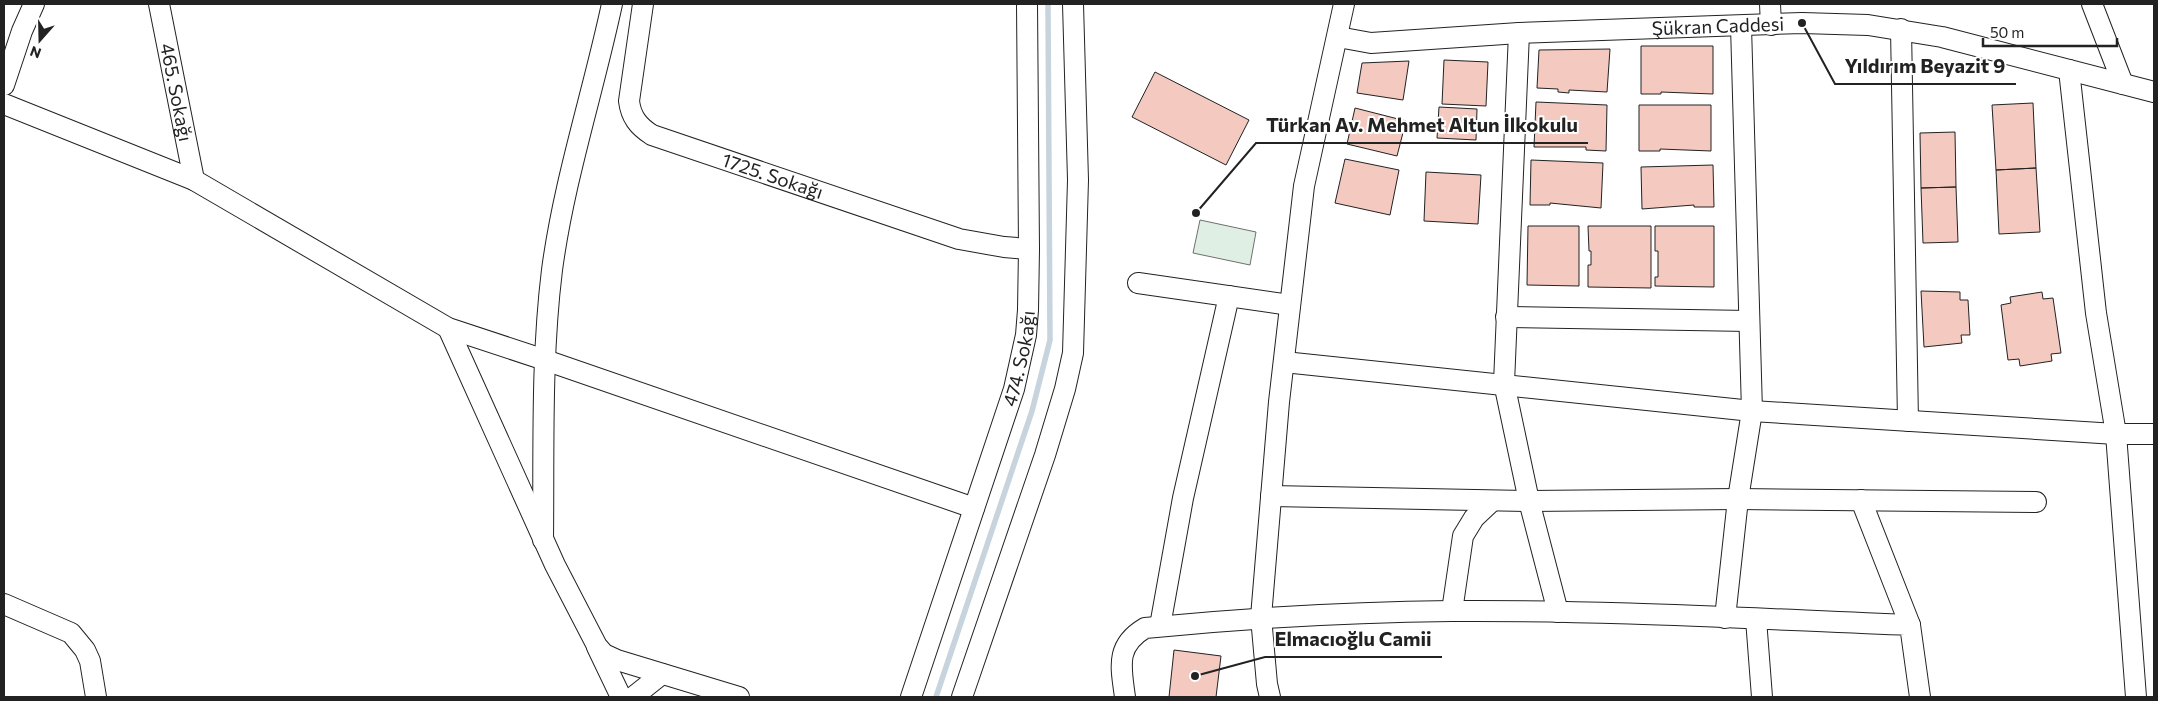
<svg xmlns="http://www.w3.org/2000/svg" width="2158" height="701" font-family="Commissioner,sans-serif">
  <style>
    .green { fill: #e0efe3; stroke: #6f6f6f }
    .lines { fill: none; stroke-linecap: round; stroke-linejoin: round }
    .stream { stroke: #c7d3dd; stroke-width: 5.5 }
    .building { fill: #f3c9c0; stroke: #222 }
    .minor-casing { stroke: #222; stroke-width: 22 }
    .minor { stroke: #fff; stroke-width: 20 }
    .labels { text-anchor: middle; stroke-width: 4; stroke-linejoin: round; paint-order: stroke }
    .street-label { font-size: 19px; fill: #222; stroke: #fff }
    .leader { fill: none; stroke: #222; stroke-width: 2 }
    .callout-dot { fill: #222; stroke: #fff; stroke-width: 2 }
    .callout-label { font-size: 20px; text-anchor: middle; font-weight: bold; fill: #222; stroke: #fff; stroke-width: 4; stroke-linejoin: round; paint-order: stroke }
  </style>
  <rect width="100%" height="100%" fill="#fff"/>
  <!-- green -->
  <path class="green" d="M1200 220 1256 232 1250 265 1193 253Z"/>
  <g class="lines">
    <!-- stream -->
    <path class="stream" d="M936 697 1032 411 1050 340 1048 4"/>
  </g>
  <!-- building -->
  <path class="building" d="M1641 46H1713V94L1661 92V94H1641Z
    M1610 49 1607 92 1569 90V93L1558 92V89L1537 88 1539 50Z
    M1444 60 1488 62 1486 106 1442 104Z
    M1409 61 1403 100 1357 93 1362 63Z
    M1155 72 1249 120 1226 165 1132 117Z
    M1536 102 1607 105 1606 151 1586 150V147H1534Z
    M2033 103 2036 168 1996 170 1992 105Z
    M1639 105H1711V151L1660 149V151H1639Z
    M1439 107 1477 109 1476 140 1437 138Z
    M1355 108 1406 121 1397 156 1347 144Z
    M1955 132 1956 187 1921 188 1920 133Z
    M1345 159 1399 170 1390 215 1335 203Z
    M1531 160 1603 163 1601 208 1550 203V205H1530Z
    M1713 165 1714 207H1694V205L1642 209 1641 167Z
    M2036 168 2040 232 1999 234 1996 170Z
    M1426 172 1481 175 1478 224 1424 221Z
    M1956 187 1958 242 1923 243 1921 188Z
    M1528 226H1579V286L1527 285Z
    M1588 226H1651V288L1588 287V265H1591V251H1589Z
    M1655 226H1714V287L1655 286V277H1658V251H1655Z
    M1921 291 1960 292V300H1968L1970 335H1961L1962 343 1924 347Z
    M2042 292 2043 299 2053 298 2061 353 2051 354 2052 361 2020 366 2019 359 2008 360 2001 305 2011 303 2010 297Z
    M1174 650 1221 656 1216 697H1169Z"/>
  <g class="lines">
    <defs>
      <g id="minor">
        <path id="s1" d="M159 4 194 180"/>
        <path id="s2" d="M643 4 629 101C631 117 638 126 652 135L959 239 1004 247 1029 249"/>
        <path d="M1770 4 1771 25"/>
        <path d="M2092 4 2123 84"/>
        <path d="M1901 29 1908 421"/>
        <path d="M1519 33 1504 383 1529 501 1558 612"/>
        <path id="s3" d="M1338 37 1371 43 1519 33 1802 23 1868 25 1942 37 2154 92"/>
        <path d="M2069 70 2096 313 2116 434 2136 697"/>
        <path d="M4 85 22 31 34 4"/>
        <path d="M4 104 194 180 448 328 545 360 974 508"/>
        <path d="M1138 283 1290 305"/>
        <path d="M1506 317 1749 321"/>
        <path d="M448 328 555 565 597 646 604 654 617 660 739 697"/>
        <path d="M1284 362 1752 411 2116 434H2154"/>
        <path d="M1271 496 1529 501 1738 499 2036 502"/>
        <path d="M1861 500 1910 625"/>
        <path d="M543 540C544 450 541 359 552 270 564 180 593 93 612 4"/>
        <path d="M4 604 71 633 85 650 90 661 96 697"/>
        <path d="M1452 611 1463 536 1474 518 1492 501"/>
        <path d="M1725 618 1738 499 1752 411 1741 26"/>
        <path d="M1756 619 1762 697"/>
        <path d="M1160 626 1183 498 1229 296"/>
        <path d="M597 647 621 697"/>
        <path d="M633 697 662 674"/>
        <path id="s4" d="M911 697 1014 389 1026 335 1028 310 1029 249 1027 4"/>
        <path d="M962 697 1045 455 1065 389 1073 353 1078 180 1073 4"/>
        <path d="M1125 697C1121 667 1115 646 1145 628 1247 618 1349 612 1452 611 1605 610 1758 619 1910 625L1920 697"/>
        <path d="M1270 697 1267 684 1261 617 1279 402 1304 186 1344 4"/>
      </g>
    </defs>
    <!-- minor casing -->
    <use href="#minor" class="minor-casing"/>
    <!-- minor -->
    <use href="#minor" class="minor"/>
  </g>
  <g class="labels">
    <!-- street labels -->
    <g class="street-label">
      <text dy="7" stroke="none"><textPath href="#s3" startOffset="381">Şükran Caddesi</textPath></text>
      <text dy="7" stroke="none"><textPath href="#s1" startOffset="90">465. Sokağı</textPath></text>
      <text dy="7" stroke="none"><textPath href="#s2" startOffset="268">1725. Sokağı</textPath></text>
      <text dy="7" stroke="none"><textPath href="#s4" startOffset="356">474. Sokağı</textPath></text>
    </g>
  </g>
  <!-- callouts -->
  <path class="leader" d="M1802 23L1835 84H2016M1196 213L1256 143H1588M1195 676L1265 657H1442"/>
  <g class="callout-dot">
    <circle cx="1802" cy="23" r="5"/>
    <circle cx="1196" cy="213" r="5"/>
    <circle cx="1195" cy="676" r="5"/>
  </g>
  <g class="callout-label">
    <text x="1925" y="73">Yıldırım Beyazit 9</text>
    <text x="1422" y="132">Türkan Av. Mehmet Altun İlkokulu</text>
    <text x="1353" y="646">Elmacıoğlu Camii</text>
  </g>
  <!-- border -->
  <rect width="2158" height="701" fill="none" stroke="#222222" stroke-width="10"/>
  <!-- north arrow -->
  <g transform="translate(40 40) rotate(200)" stroke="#ffffff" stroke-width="4" paint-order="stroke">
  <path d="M0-4L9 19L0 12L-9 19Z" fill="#222222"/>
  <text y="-8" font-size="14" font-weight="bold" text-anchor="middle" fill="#222222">N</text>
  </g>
  <!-- scale -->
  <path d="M1983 38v8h134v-8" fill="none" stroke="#222222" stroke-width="2.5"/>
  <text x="1990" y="38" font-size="15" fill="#222222" stroke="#ffffff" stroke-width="4" paint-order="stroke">50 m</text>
</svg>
